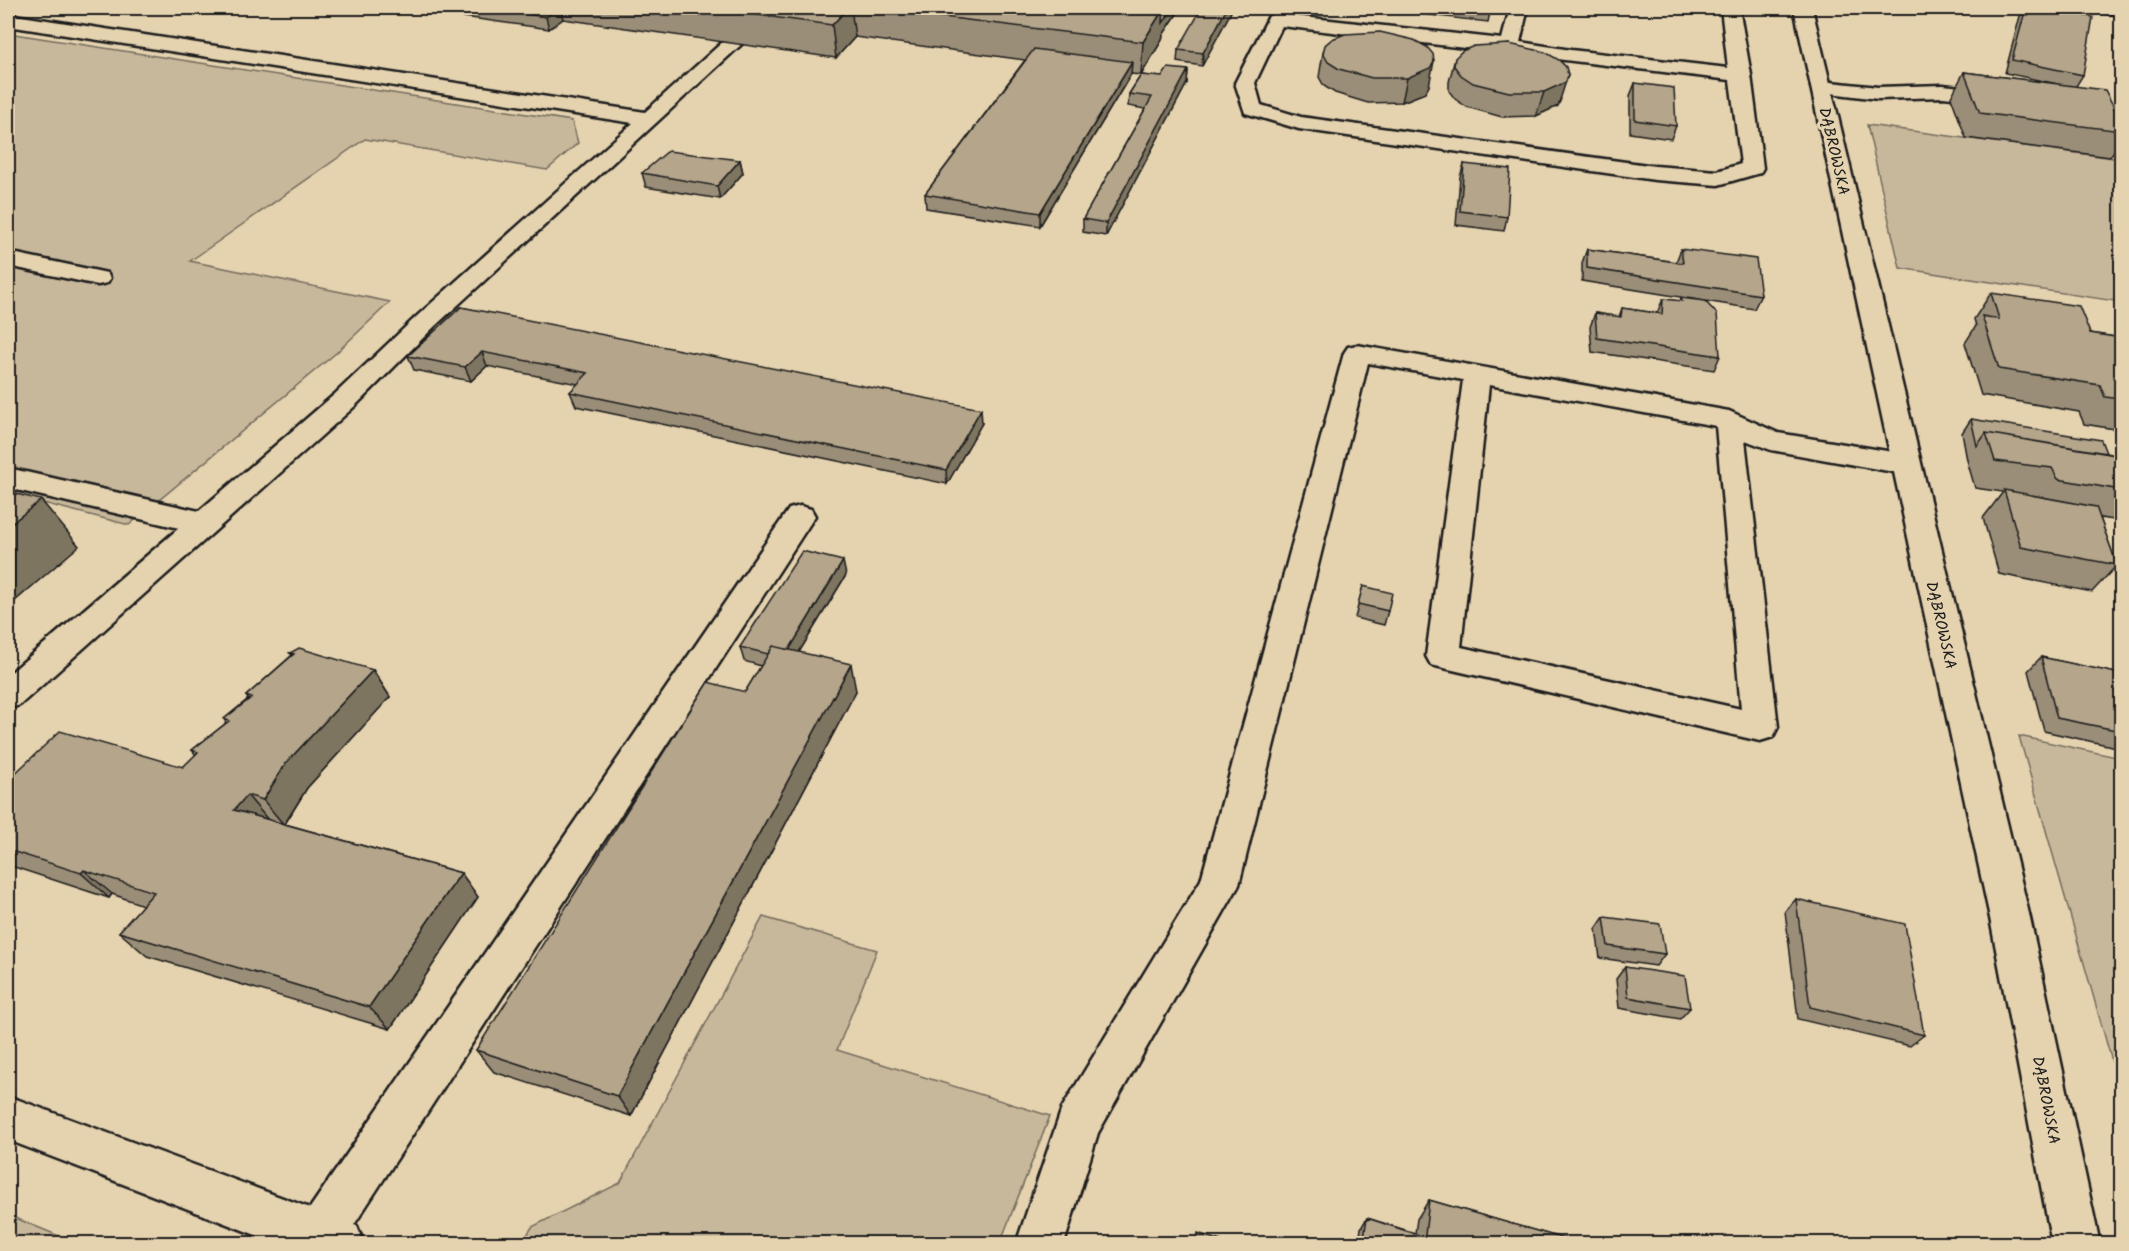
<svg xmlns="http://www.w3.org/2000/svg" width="2129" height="1251" font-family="Kalam,sans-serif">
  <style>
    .green { fill: #c8b89b; stroke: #726a5c; stroke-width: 1.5 }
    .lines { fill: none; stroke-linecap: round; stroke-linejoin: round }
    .lane-casing { stroke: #1c1c1c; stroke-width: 5 }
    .secondary-casing { stroke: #1c1c1c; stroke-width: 5 }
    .lane { fill: #e5d3b0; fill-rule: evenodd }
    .secondary { fill: #e5d3b0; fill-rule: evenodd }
    .wall { fill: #9b8e78; stroke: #1c1c1c; stroke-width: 1.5 }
    .shaded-wall { fill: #7e7461; stroke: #1c1c1c; stroke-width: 1.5 }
    .building { fill: #b4a58b; stroke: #1c1c1c; stroke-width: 1.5 }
    .labels { text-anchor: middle; stroke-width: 6; stroke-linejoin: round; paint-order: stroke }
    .street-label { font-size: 16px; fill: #1c1c1c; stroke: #e5d3b0 }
  </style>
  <rect width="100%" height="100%" fill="#e5d3b0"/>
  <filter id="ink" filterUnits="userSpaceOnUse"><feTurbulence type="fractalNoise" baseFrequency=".0167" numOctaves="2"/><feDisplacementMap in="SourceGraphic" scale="12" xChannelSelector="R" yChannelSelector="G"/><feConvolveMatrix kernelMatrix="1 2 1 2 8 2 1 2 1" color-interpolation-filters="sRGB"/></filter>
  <g filter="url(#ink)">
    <!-- green -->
    <path class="green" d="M8 33 572 121 578 143 547 170 365 139 190 261 390 302 336 353 129 525 8 494Z
      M1867 125 2121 159V302L1900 268Z
      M2019 736 2121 758V1093Z
      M763 917 877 950 837 1050 1050 1116 1000 1243H522L532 1227 620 1183Z
      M8 1215 76 1243H8Z"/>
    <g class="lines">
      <defs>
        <path id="lane" d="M1510 8H1528L1520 42 1571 50 1728 68 1721 8H1739L1751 75 1763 168 1760 173 1718 185 1655 180 1299 129 1245 113 1235 83 1269 16 1276 14 1502 39ZM1282 26 1730 80 1741 164 1717 171 1655 166 1301 117 1261 105 1255 83Z
          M8 14 645 112 726 39H740L743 43 434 327 355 406 20 705 8 709V675L179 528 8 488V468L199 511 335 394 416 317 633 123 8 26Z
          M1821 81 1878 87 1943 85 1998 91 2005 93 2008 97 2005 101 1998 103 1943 97 1878 99 1814 91 1811 87 1814 83Z
          M8 252 107 273 110 278 107 283 98 285 8 266Z
          M1357 345 1729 411 1778 433 1905 454 1915 457 1920 464 1915 471 1905 474 1771 450 1745 440 1778 727 1773 737 1760 741 1431 665 1426 656 1463 380 1368 363 1239 885 1098 1133 1064 1244H1016L1062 1108 1201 880 1344 353 1348 347ZM1489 385 1716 426 1741 709 1461 647Z
          M800 506 811 509 815 516 354 1225 357 1226 364 1244H279L8 1140V1096L310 1208 789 509Z"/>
        <path id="secondary" d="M1794 8H1812L2030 918 2100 1244H2052L1990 918Z"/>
      </defs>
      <!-- lane casing -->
      <use href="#lane" class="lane-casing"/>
      <!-- secondary casing -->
      <use href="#secondary" class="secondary-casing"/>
      <!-- lane -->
      <use href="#lane" class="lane"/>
      <!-- secondary -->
      <use href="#secondary" class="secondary"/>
    </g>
    <!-- wall -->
    <path class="wall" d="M399 8H1181L1163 35 1162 40 1141 75 1162 77 1188 70 1187 83 1106 236 1083 232V219L1145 109 1128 106 1129 94 1141 75 1131 74 1040 226 926 208 925 194 1025 60 855 37 836 58 563 19 549 29Z
      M1233 8 1202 66 1177 62 1178 50Z
      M1387 8H1491L1488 22 1386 10Z
      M2025 8H2045L2083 75 2076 86 2121 121V140L2110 157 1966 138 1951 97 1964 72 2058 84 2005 73 2020 16Z
      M2076 8H2121V16L2079 12Z
      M1414 40 1429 86 1425 93 1402 102 1368 103 1335 93 1324 86 1319 77 1323 53Z
      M1509 44 1561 99 1558 106 1536 116 1502 117 1467 107 1455 99 1449 91V82L1455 58Z
      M1635 83 1676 126 1671 139 1630 133V96Z
      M740 160 743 173 720 199 646 187 642 173Z
      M1464 164 1507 217 1504 231 1456 225 1460 177Z
      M1587 249 1676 262 1681 249 1761 295 1754 309 1705 301 1720 356 1714 370 1592 352 1590 327 1595 313 1619 317 1622 308 1657 313 1663 299 1680 301 1681 298 1705 301 1582 281V263Z
      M1991 293 2090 333 2121 338V430L2084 424 2079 412 1981 395 1965 343 1976 326 1974 319Z
      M461 307 982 423 947 484 576 406 570 392 578 384 487 366 471 381 414 370 408 356Z
      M1971 419 2106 453 2121 456V511L2114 520 2100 518 2117 565 2092 592 1999 574 1983 518 2003 492 1975 488 1967 460 1962 433Z
      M846 575 799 652 856 691 631 1116 494 1072 476 1050 745 692 761 666 744 661 740 647Z
      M1363 586 1388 611 1384 625 1355 618Z
      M290 653 373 670 390 697 307 788 285 824 461 873 478 897 390 1029 147 956 119 932 143 905 112 894 109 898 8 865V780L183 767 196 755 192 750 226 723 224 719 248 699 246 696 292 655Z
      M2041 657 2121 674V748L2044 731 2028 671Z
      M1796 899 1924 1035 1910 1046 1798 1019 1785 911Z
      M1604 917 1665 954 1656 966 1600 958 1596 929Z
      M1625 967 1690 1008 1680 1019 1619 1008 1616 979Z
      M1429 1200 1582 1244H1359L1361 1228 1367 1218 1415 1233 1417 1219Z"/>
    <!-- shaded-wall -->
    <path class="shaded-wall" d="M559 8H560L563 19 549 29 546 17Z
      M848 8H851L855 37 836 58 832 25Z
      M1164 8H1181L1163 35 1162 40 1141 75 1143 42Z
      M1227 8H1233L1202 66 1203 53Z
      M1434 61 1429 86 1425 93 1402 102 1407 78Z
      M1132 62 1131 74 1040 226V213Z
      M1188 70 1187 83 1106 236V223Z
      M1568 75 1558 106 1536 116 1544 92Z
      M740 160 743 173 720 199 717 186Z
      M482 352 487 366 471 381 465 367Z
      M981 409 982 423 947 484 946 470Z
      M41 500 79 546 8 607V526Z
      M843 561 846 575 787 672 784 658Z
      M851 664 856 691 631 1116 617 1096Z
      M373 670 390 697 307 788 284 825 263 800 286 763Z
      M247 795 269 821 234 810Z
      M84 870 112 894 109 898 81 873Z
      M461 873 478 897 390 1029 369 1007Z"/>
    <!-- building -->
    <path class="building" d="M480 8H559L546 17Z
      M705 8H848L832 25Z
      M872 8H1164L1143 42Z
      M1163 8H1174L1163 23 1164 8Z
      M1202 8H1227L1203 53 1178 50Z
      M1471 8H1491V10Z
      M2026 8H2045L2093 17 2083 75 2012 60Z
      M1380 32 1414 40 1427 47 1433 54 1434 61 1430 68 1407 78H1372L1339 69 1328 62 1323 53 1325 45 1332 39 1345 34Z
      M1509 44 1545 52 1559 60 1566 67 1568 75 1566 82 1544 92H1509L1473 83 1461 75 1454 66 1455 58 1462 51 1474 46Z
      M1034 49 1132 62 1040 213 925 194Z
      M1168 68 1188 70 1106 223 1083 219 1152 97 1129 94 1141 75 1162 77Z
      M1964 72 2105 90 2121 121V131L1980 113Z
      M1635 83 1674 88 1676 126 1635 120Z
      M668 151 740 160 717 186 642 173Z
      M1464 164 1510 169 1507 217 1460 211Z
      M1587 249 1683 263 1681 249 1756 259 1761 295 1587 268Z
      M1991 293 2079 306 2090 333 2121 338V399L2105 397 2100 385 1999 369 1982 316 1999 319Z
      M1681 298 1705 301 1717 314 1720 356 1597 338 1595 313 1621 317 1622 308 1662 314 1663 299 1682 301Z
      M461 307 981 409 946 470 570 392 588 373 482 352 465 367 408 356Z
      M1971 419 2101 440 2106 453 1986 433 1977 446Z
      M1986 433 2121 456V490L2058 479 2052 468 1995 461Z
      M2004 490 2096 507 2117 565 2021 547Z
      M8 492 41 500 8 526Z
      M802 551 843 561 789 650 773 646 768 654 740 647Z
      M1363 586 1392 593 1388 611 1358 604Z
      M773 646 851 664 617 1096 476 1050 708 682 745 692Z
      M299 648 373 670 286 763 263 800 247 795 234 810 461 873 369 1007 119 932 154 892 84 870 81 873 8 850V780L60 731 183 767 198 752 192 750 229 721 224 719 251 698 246 696 294 654 290 653Z
      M2041 657 2121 674V731L2057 718Z
      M1796 899 1905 924 1924 1035 1810 1007Z
      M1604 917 1660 924 1665 954 1608 946Z
      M1625 967 1685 976 1690 1008 1628 997Z
      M1429 1200 1582 1244H1424Z
      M1367 1218 1419 1235 1418 1244H1363Z
      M1198 1233 1229 1244H1196Z"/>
  </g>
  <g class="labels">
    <!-- street labels -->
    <g class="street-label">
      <text transform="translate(1835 151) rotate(77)" y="6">DĄBROWSKA</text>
      <text transform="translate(1942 625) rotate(77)" y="6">DĄBROWSKA</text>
      <text transform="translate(2047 1100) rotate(79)" y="6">DĄBROWSKA</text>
    </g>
  </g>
  <!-- margin -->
  <rect width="2129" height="1251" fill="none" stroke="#e5d3b0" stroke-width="30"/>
  <rect x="15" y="15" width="2099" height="1221" fill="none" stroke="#1c1c1c" stroke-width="2" filter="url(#ink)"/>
</svg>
